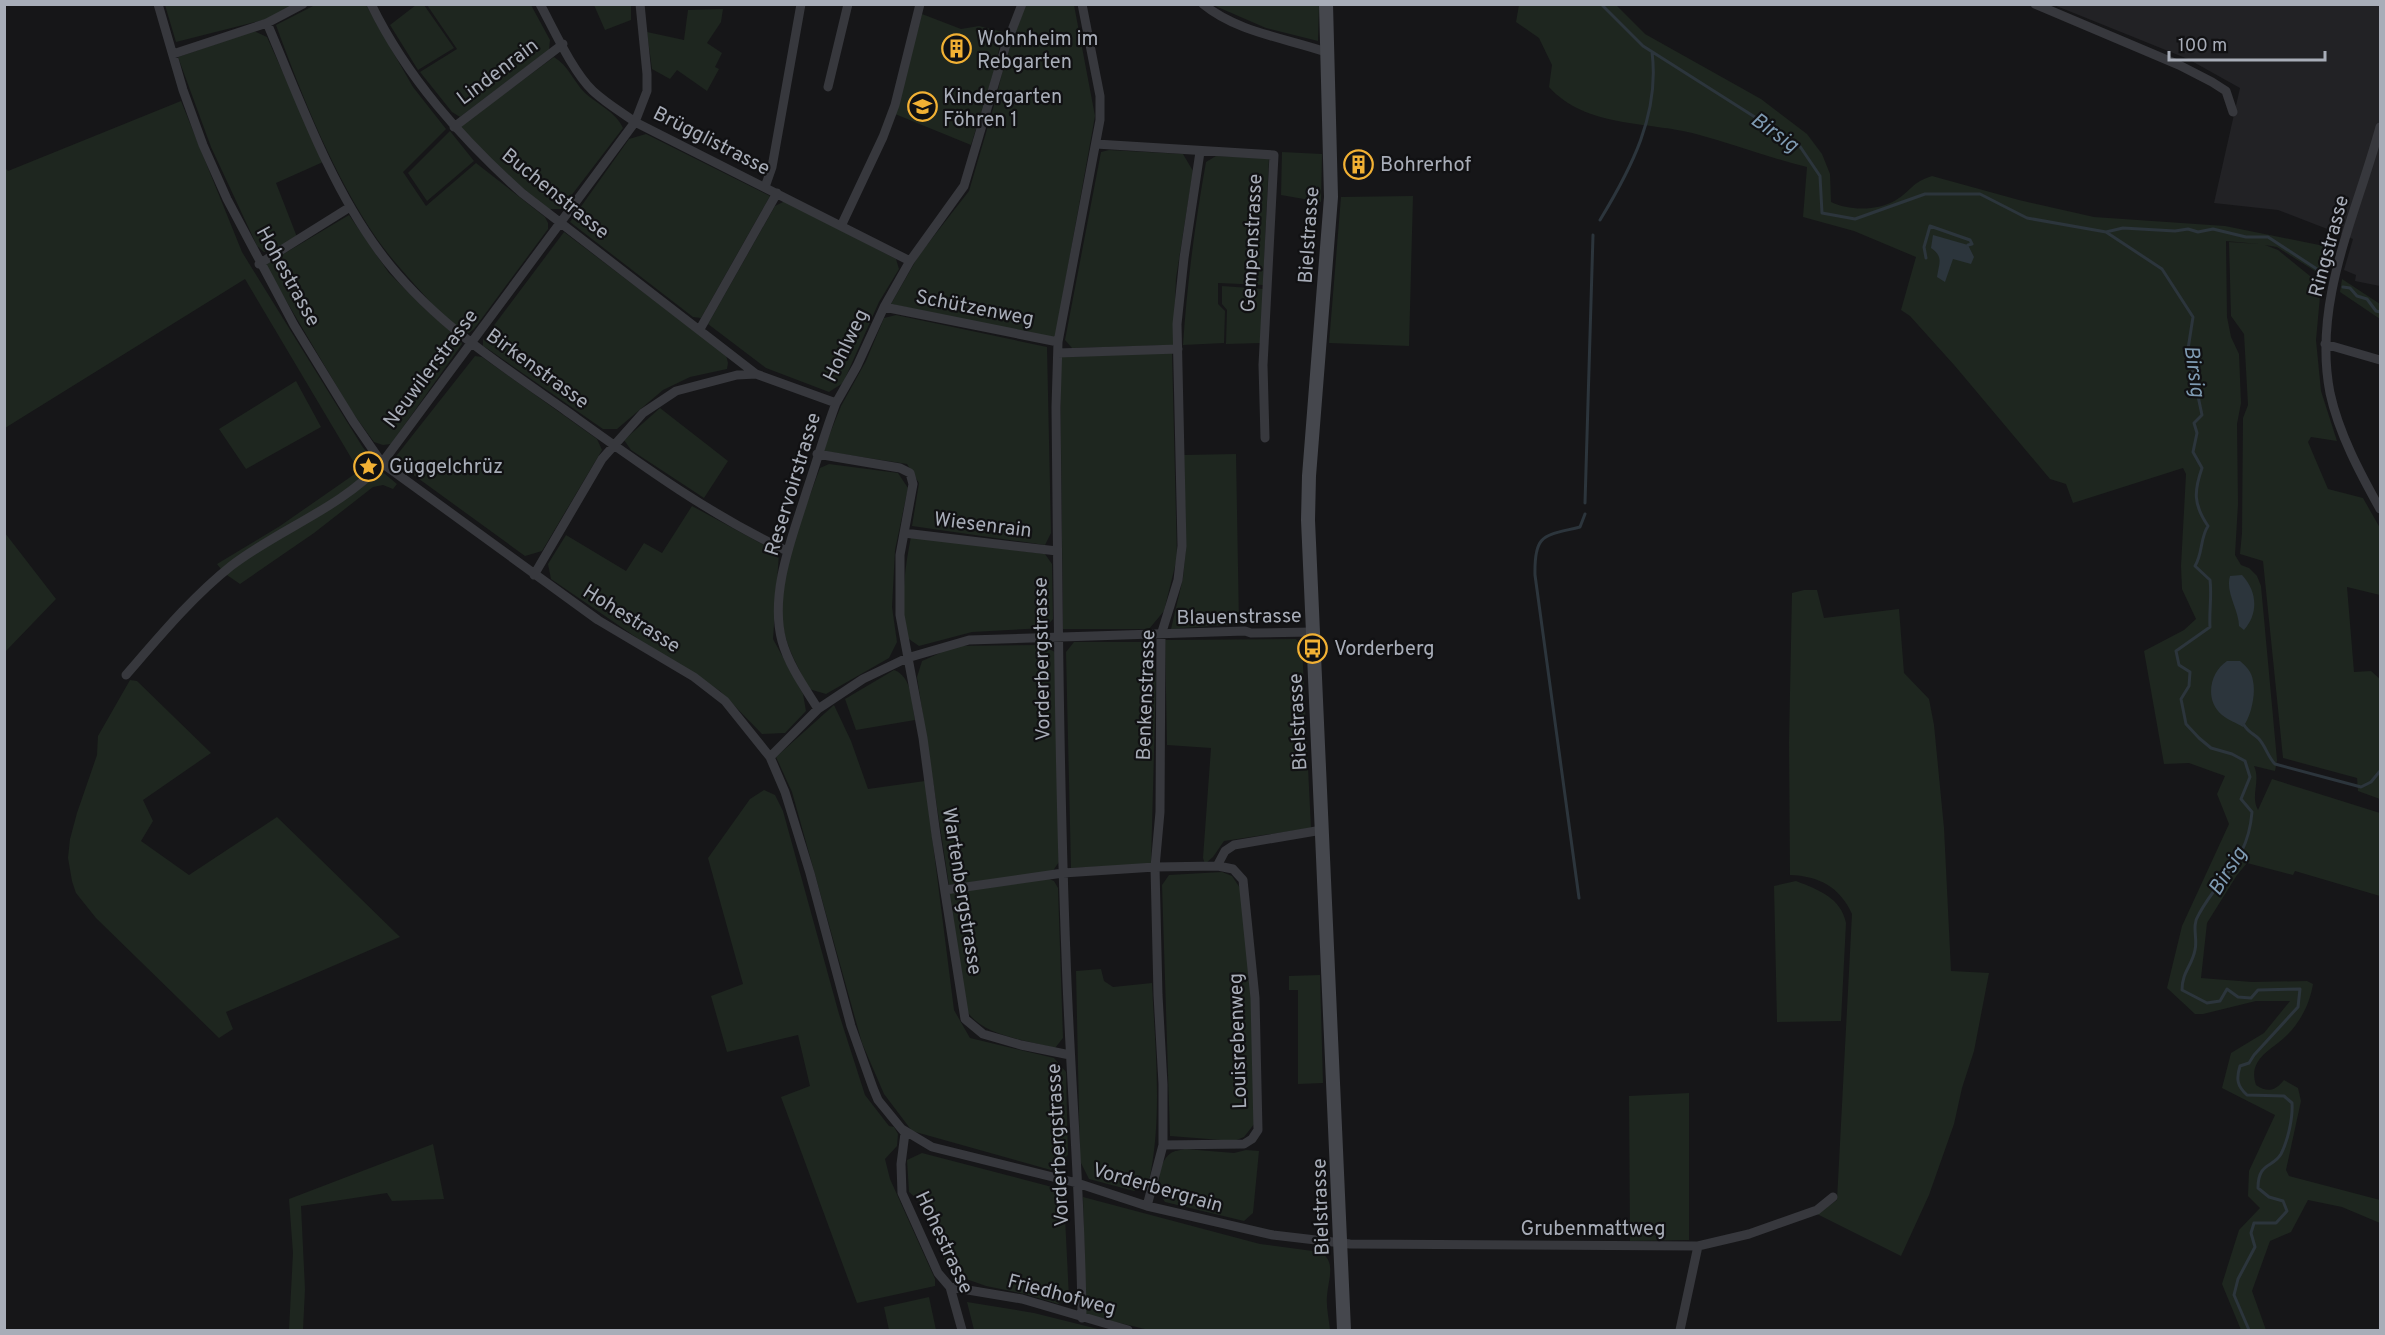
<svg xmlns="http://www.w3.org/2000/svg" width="2385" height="1335" font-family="Overpass,sans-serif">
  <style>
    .built { fill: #222225 }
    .green { fill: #1e261f }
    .water { fill: #2c353c }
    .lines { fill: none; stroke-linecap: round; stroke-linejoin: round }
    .stream { stroke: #2c353c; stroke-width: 3 }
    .street { stroke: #37383d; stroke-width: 9 }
    .secondary { stroke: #45474d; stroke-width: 14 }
    .labels { text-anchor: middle; stroke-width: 4.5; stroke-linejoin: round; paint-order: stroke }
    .poi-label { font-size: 20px; fill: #a8adb8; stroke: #111113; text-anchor: start }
    .street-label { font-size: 20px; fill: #a8adb8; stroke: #111113 }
    .water-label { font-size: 21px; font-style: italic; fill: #7f9bb3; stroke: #111113 }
  </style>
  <rect width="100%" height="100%" fill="#161618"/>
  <!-- built -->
  <path class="built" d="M2054 5H2380V286L2355 281 2356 275 2344 270 2353 239 2278 210 2214 203 2240 88 2188 59Z"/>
  <!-- green -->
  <path class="green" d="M165 5H296L271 18 176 42Z
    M315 5H366L413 87 446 129 403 172 426 206 476 163 545 217 548 223V229L474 329 469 333C451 329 436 308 424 295 408 277 391 259 377 239 333 174 303 99 276 25Z
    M416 5H424L454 48 418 70 390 25Z
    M427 5H531L550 40 549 50 460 117 452 112 420 72 457 49Z
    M594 5H631V20L605 30Z
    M1026 5H1074L1095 116 1055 339 891 304 919 255 969 191 995 102 1006 57Z
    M1213 5H1319L1318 41 1266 28Z
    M1519 5H1616L1645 34 1761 99 1807 134 1822 154 1830 174 1831 202C1849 211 1878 211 1896 200 1911 191 1912 182 1932 176L2019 200 2094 217 2225 226 2334 248 2326 278 2277 247 2265 245 2278 250 2321 285 2316 340 2321 391 2337 441 2311 437 2308 442 2328 489 2363 498 2380 528V595L2347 587 2354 672 2371 671 2380 679V799L2358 791 2357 778 2283 758 2263 561 2240 554 2242 533 2243 418 2248 405 2244 334 2231 316 2229 242 2259 244 2226 241 2227 317 2231 337 2239 354 2241 403 2237 424 2238 504 2235 555 2241 565 2249 568 2257 576 2261 586 2277 760 2275 771 2254 766C2261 781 2250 796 2258 810L2272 779 2380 813V896L2295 871 2293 875 2247 863 2237 875 2207 923 2201 978 2252 982 2307 981 2313 984C2310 1003 2301 1021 2288 1034 2273 1050 2247 1058 2256 1085 2268 1093 2275 1091 2284 1080L2298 1088 2301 1101 2286 1170 2289 1176 2380 1200V1223L2342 1207 2308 1200 2291 1232 2270 1241 2252 1291 2266 1330H2241L2222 1284 2239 1230 2260 1208 2248 1196 2249 1171 2275 1115 2222 1088 2231 1053 2264 1033 2290 1001H2256L2203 1014H2195L2167 988 2182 926 2229 824 2217 794 2225 776 2189 763 2164 764 2144 651 2184 630 2196 619 2182 589 2181 566 2186 474 2183 468 2073 503 2066 484 2050 479 1955 366 1910 316 1901 310 1916 257 1854 231 1803 217 1807 167C1770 158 1733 144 1696 134 1647 121 1586 128 1549 87L1552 65 1539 38 1516 22Z
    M723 9 721 22 707 43 722 53 715 67 719 69 707 91 677 70 670 79 652 69 647 32 684 40 688 10Z
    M922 14 961 29 979 26 1003 32 994 71 971 145 895 114Z
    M254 31 267 37 323 162 276 183 297 237 273 251 264 252 257 246 211 147 178 57Z
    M554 57C569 66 573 81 585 93 597 104 616 112 623 128L561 209H549L500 170 458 128Z
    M181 101 242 252 362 446 379 469 397 484 393 489 383 485 373 487 314 533 240 584 224 573 217 564 280 526 359 471 245 279 5 428 4 167 8 171Z
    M450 131 474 161 427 201 408 173Z
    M646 134 770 196 701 318 693 317 570 222 629 139Z
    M1109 150 1183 154 1193 171 1176 278 1173 345 1072 348 1065 340 1101 152Z
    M1282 152 1322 154 1321 202 1281 195Z
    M1216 156 1269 158 1263 285 1218 283V304L1225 311 1224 343 1183 345C1187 284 1195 223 1206 162Z
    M1413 196 1409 346 1329 343 1341 197Z
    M785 201 896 259 899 269 879 302 843 383 829 392 766 368 708 324 775 206Z
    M349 215 389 273 426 310 460 339 462 344 391 444 383 445 374 442 352 412 265 265Z
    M564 232 726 355 728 363 727 369 690 377 663 390 617 429H603L488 349 483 346V340Z
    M2342 279 2380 304V319L2340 292Z
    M1222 286 1264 289 1261 343 1226 344 1227 310 1222 304Z
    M896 315 1047 347 1051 533 1045 545 912 526 919 483 907 464 823 451 841 406 866 361 884 318Z
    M1172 352 1177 558 1164 611 1149 629H1063L1060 357Z
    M475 356 482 357 597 439 602 450 542 551 525 556 393 460Z
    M296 381 321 427 246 469 219 429Z
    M660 408 728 461 704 498 631 450 624 440Z
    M1236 454 1239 624 1171 629 1183 578 1186 547 1184 455Z
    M829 464 898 473 908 488 895 550 892 607 897 642 889 658 826 694 809 689C799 668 786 648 783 625 777 575 803 515 820 468Z
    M692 506 779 553 773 639 803 694 806 711 785 733 762 734 720 691 640 640 551 579 548 564 566 535 626 571 644 543 662 553Z
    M5 533 56 599 5 652H4Z
    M911 537 1045 554 1052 564 1053 619 1045 628 972 632 919 646 906 637C901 603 904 571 911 537Z
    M1804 590H1817L1824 618 1899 609 1904 673 1929 699 1934 725 1944 828 1951 971 1989 973 1974 1051 1962 1088 1954 1124 1929 1195 1901 1256 1817 1214 1837 1200 1852 914C1840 887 1819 876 1790 875L1789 742 1792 593Z
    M1296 639 1302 646 1311 828 1224 841 1213 857 1205 864 1203 858 1211 748 1167 745 1165 640Z
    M1074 642H1145L1153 652 1156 678 1151 864 1071 868 1066 652Z
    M1041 645 1055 652 1059 862 1052 872 949 885 917 677 922 661 940 653 947 646Z
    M894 670C912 676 912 703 915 720L856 730 845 699Z
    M130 680 137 681 211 753 143 800 153 821 141 841 189 875 277 817 400 937 226 1012 233 1029 219 1038 96 918 76 893 72 881 68 858 70 839 77 813 97 755 98 736Z
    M834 705 851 741 868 789 925 781 954 1010 970 1038 1054 1058 1066 1072 1068 1155 1051 1170 912 1131 884 1094 862 1043 792 792 776 757Z
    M764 790 775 795 783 811 839 1014 865 1095 889 1126 894 1127 898 1134 897 1146 885 1159 890 1179 935 1279V1286L857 1303 781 1097 810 1086 798 1035 727 1052 711 996 743 984 708 858 750 799Z
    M1222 872 1232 876 1240 888 1251 988 1255 1123 1244 1137 1234 1141 1170 1136 1162 885 1169 875Z
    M1049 879 1054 881 1058 888 1063 1038 1055 1048C1027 1040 980 1036 966 1009L949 893Z
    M1796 881C1819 890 1841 898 1846 923L1841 1021 1777 1022 1774 886Z
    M1101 969 1104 981 1113 987 1152 983C1155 1048 1163 1117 1149 1181L1134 1191 1089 1179 1080 1161 1076 971Z
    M1320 975 1323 1083 1298 1084V990H1289V976Z
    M1689 1093V1240L1630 1241 1629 1096Z
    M433 1144 444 1199 392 1201 387 1193 301 1206 305 1289 303 1330H289L293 1253 289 1199Z
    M1185 1149 1234 1153 1246 1150 1259 1151 1253 1213 1244 1221 1165 1202C1156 1191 1157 1162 1171 1153 1174 1151 1180 1150 1185 1149Z
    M922 1153 1052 1187 1064 1196 1069 1298 1058 1304 1025 1294 986 1286 955 1275 946 1265 929 1209 909 1192 907 1160Z
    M1083 1197 1260 1244 1320 1252C1337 1261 1328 1280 1327 1296 1326 1307 1329 1319 1330 1330H1149L1086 1315Z
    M929 1297 936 1330H889L884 1307Z
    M967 1302 1034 1313 1102 1330H974Z"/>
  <!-- water -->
  <path class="water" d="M1933 235 1968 245 1974 257 1971 264 1953 259 1945 282 1937 277C1939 263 1944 257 1931 248Z
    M2242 575C2257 591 2259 613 2244 630L2239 626C2239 610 2225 592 2230 576Z
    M2227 661H2240C2246 666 2252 672 2253 681 2256 694 2251 717 2243 727 2237 723 2228 720 2222 715 2204 700 2210 672 2227 661Z"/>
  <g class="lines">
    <!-- stream -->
    <path class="stream" d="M1601 4 1643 46 1799 145 1820 176 1822 213 1855 219 1925 194H1980L2027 218 2106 232 2162 269 2193 317 2188 349 2202 415 2194 423 2197 433 2193 452 2202 468C2194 491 2193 504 2208 526 2200 538 2203 553 2195 566L2210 580C2212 595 2209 611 2210 627L2176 651 2179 665 2190 672 2189 686 2181 699 2186 724 2199 738 2211 748 2232 754 2245 761 2250 777 2241 799 2252 812C2248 862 2221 874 2199 914 2191 926 2198 938 2195 950 2192 966 2182 972 2182 990L2207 1003 2220 1001 2227 989 2238 997 2251 998 2258 990 2300 989 2298 1007 2254 1055 2249 1063 2240 1066C2236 1079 2237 1086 2247 1095L2284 1096 2292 1103C2293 1118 2288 1140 2281 1154 2273 1168 2258 1162 2258 1188L2269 1197 2283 1201 2287 1211 2276 1223H2254L2251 1233 2255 1247 2238 1279 2234 1295 2249 1330
      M1600 220C1631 169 1660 114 1652 52
      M2106 232 2123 228 2175 231 2188 229 2198 232 2213 229 2246 237H2268L2323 273
      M1926 258 1924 247 1930 226 1970 240 1972 244 1968 245
      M2343 287 2350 288 2357 296 2367 299 2376 311 2380 312
      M1585 503 1593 235
      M2244 725C2248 732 2254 734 2259 739 2266 747 2268 757 2275 764L2361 787 2371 782 2380 771
      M1579 898 1535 575C1534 533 1544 536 1580 527L1585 514"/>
    <!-- street -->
    <path class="street" d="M158 4 183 90 203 145 227 199 294 325 353 421 382 463 598 620 694 677 725 701 770 757 785 792 810 873 851 1026 873 1088 878 1100 905 1133 901 1164 902 1193 938 1273 950 1287 962 1330
      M371 4C407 78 462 139 522 193L756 374
      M540 4C554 30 573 72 593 91 606 103 621 112 635 122L910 261
      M1082 4 1100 96V120L1058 342 1056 407C1058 590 1059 773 1066 956 1070 1077 1081 1197 1082 1318
      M1203 4C1238 33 1287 38 1329 53
      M2035 4 2179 65 2212 82 2226 91 2233 112
      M267 23C300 100 329 183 379 251 428 318 498 363 565 410 636 461 708 514 787 551
      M173 54 267 23 303 4
      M828 87 848 4
      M454 127 563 44
      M2380 127C2357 213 2312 301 2330 393 2339 434 2360 473 2380 509
      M1096 144 1274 155 1263 365 1265 438
      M765 187 772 167 801 4
      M842 224 883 137 895 105 920 4
      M259 264 350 207
      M884 307 1058 342
      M700 329 777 193
      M2325 344 2380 360
      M1058 353 1178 349
      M817 454 900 468 910 473 913 484 900 555V615L923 738 936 835 965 1019 983 1034 1021 1045 1070 1055
      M904 533 1057 551
      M534 575 602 459 643 413 676 391 737 375 756 374 836 403 857 366 884 307 910 261 964 186 1005 48 1022 4
      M126 675C159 637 192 597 231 566 279 529 341 508 382 463L635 122 647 91V74L640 4
      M818 709C805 688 789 666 782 641 769 593 793 535 807 490 817 461 825 432 836 403
      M770 757 818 709 863 679 907 658 969 640 1245 631 1251 633 1312 632
      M1217 866 1225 851 1234 845 1322 830
      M945 890 1063 873 1155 867 1218 866 1233 869 1243 880 1255 998 1258 1130 1252 1139 1244 1144 1163 1145
      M902 1129 932 1147 1077 1183 1147 1206 1273 1235 1350 1244 1698 1246 1749 1234 1817 1210 1833 1197
      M1147 1206 1163 1145V1084L1158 995 1155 867 1160 812 1161 635 1178 580 1182 546 1177 324 1184 258 1200 152
      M950 1287 1022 1299 1128 1330
      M1680 1330 1698 1246"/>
    <!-- secondary -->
    <path class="secondary" d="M1326 4 1331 197 1309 476 1308 520 1344 1330"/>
  </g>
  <!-- icons -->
  <defs>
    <symbol id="building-ring" viewBox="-11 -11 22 22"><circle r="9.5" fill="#111113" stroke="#f2b134" stroke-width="1.5"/><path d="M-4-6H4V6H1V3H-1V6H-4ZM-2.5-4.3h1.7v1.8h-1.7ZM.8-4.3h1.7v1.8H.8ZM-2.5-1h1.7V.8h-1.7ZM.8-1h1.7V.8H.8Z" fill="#f2b134"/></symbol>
    <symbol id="school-ring" viewBox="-11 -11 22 22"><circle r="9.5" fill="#111113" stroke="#f2b134" stroke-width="1.5"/><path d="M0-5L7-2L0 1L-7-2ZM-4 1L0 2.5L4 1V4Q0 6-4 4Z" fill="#f2b134"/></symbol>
    <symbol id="sight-ring" viewBox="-11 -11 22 22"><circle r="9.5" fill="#111113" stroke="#f2b134" stroke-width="1.5"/><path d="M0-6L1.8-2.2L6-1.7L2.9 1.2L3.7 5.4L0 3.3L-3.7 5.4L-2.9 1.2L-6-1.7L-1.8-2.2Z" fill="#f2b134"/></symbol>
    <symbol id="bus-ring" viewBox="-11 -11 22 22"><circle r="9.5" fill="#111113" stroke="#f2b134" stroke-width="1.5"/><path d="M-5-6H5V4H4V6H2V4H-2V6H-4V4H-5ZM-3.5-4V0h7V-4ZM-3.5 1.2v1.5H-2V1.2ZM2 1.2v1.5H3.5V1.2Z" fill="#f2b134"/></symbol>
  </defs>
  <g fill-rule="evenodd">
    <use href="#building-ring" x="940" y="32" width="33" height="33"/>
    <use href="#school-ring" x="906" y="90" width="33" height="33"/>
    <use href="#building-ring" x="1342" y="148" width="33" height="33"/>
    <use href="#sight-ring" x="352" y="450" width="33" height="33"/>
    <use href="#bus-ring" x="1296" y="632" width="33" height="33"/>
  </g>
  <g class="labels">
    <!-- poi labels -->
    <g class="poi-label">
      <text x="977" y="45">Wohnheim im<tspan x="977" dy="23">Rebgarten</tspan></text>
      <text x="943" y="103">Kindergarten<tspan x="943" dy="23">Föhren 1</tspan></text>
      <text x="1380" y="171">Bohrerhof</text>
      <text x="389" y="473">Güggelchrüz</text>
      <text x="1334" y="655">Vorderberg</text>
    </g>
    <!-- street labels -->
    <g class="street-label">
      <text transform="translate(497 71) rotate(-37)" y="7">Lindenrain</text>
      <text transform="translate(712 140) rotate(27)" y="7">Brügglistrasse</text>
      <text transform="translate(556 193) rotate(39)" y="7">Buchenstrasse</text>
      <text transform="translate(1308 235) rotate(-86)" y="7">Bielstrasse</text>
      <text transform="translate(1251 243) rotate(-87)" y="7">Gempenstrasse</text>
      <text transform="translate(2328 246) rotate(-75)" y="7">Ringstrasse</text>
      <text transform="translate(289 276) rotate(61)" y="7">Hohestrasse</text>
      <text transform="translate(975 307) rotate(11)" y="7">Schützenweg</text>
      <text transform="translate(845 345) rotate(-64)" y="7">Hohlweg</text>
      <text transform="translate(430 368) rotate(-53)" y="7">Neuwilerstrasse</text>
      <text transform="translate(538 368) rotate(36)" y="7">Birkenstrasse</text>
      <text transform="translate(792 484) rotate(-73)" y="7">Reservoirstrasse</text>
      <text transform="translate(983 524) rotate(7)" y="7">Wiesenrain</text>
      <text transform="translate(1239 616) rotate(-1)" y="7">Blauenstrasse</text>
      <text transform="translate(632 618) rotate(32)" y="7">Hohestrasse</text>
      <text transform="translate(1041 659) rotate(-91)" y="7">Vorderbergstrasse</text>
      <text transform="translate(1145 695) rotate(-88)" y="7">Benkenstrasse</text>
      <text transform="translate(1297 722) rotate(-93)" y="7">Bielstrasse</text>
      <text transform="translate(963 891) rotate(81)" y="7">Wartenbergstrasse</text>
      <text transform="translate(1237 1041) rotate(-92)" y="7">Louisrebenweg</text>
      <text transform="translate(1057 1145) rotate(-93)" y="7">Vorderbergstrasse</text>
      <text transform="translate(1158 1187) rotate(16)" y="7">Vorderbergrain</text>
      <text transform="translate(1320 1207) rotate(-92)" y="7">Bielstrasse</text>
      <text x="1593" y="1235">Grubenmattweg</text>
      <text transform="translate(945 1242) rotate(65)" y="7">Hohestrasse</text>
      <text transform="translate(1062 1294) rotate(15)" y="7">Friedhofweg</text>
    </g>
    <!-- water labels -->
    <g class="water-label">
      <text transform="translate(1775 132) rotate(35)" y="7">Birsig</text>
      <text transform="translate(2195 371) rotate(82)" y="7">Birsig</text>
      <text transform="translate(2227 871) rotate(-58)" y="7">Birsig</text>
    </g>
  </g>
  <!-- border -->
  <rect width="2385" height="1335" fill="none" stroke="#a8adb8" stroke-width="12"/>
  <!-- scale -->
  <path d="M2169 51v9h156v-9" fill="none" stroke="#a8adb8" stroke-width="3"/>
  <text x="2178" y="51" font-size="18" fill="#a8adb8" stroke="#111113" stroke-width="4.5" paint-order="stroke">100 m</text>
</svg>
